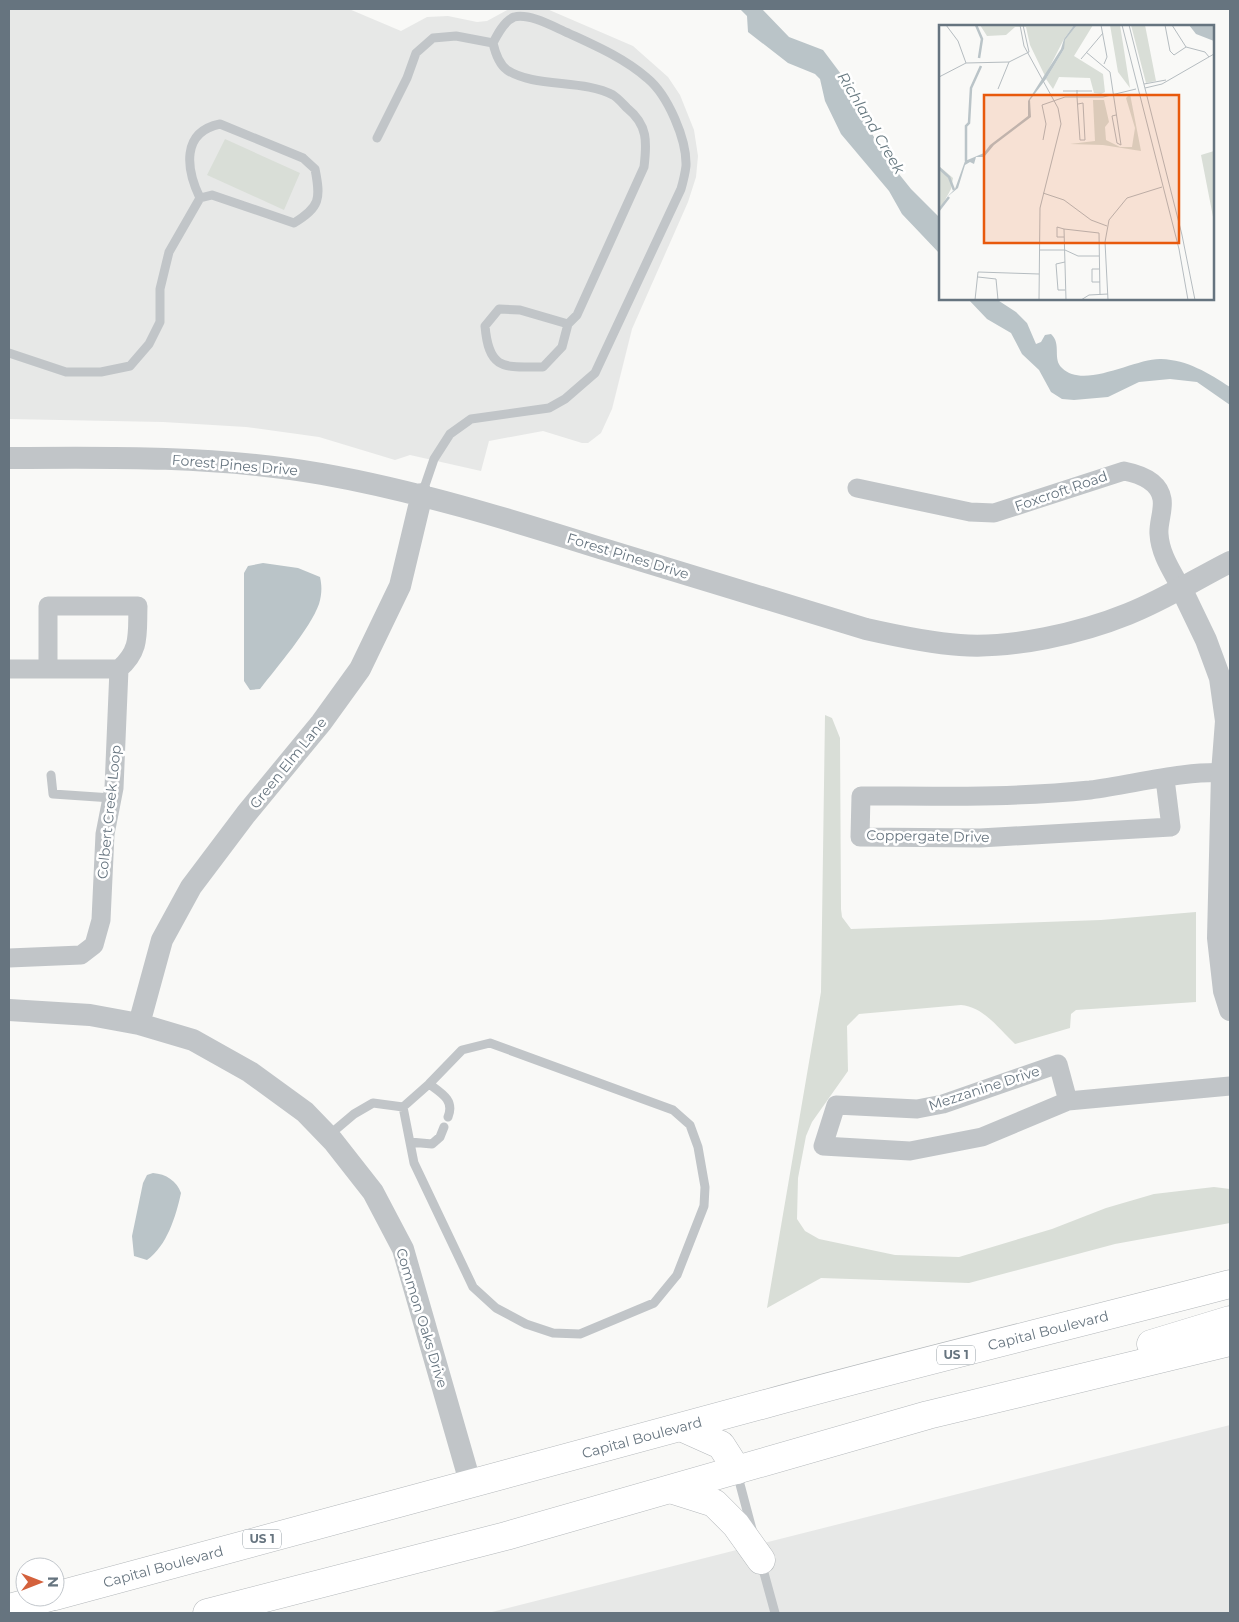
<svg xmlns="http://www.w3.org/2000/svg" width="1239" height="1622" font-family="Montserrat,sans-serif">
  <style>
    .built { fill: #e7e8e7 }
    .green { fill: #d9ded7 }
    .water { fill: #bac4c8 }
    .lines { fill: none; stroke-linecap: round; stroke-linejoin: round }
    .trunk-casing { stroke: #b4b8bb; stroke-width: 29 }
    .service { stroke: #c1c5c8; stroke-width: 9 }
    .minor { stroke: #c1c5c8; stroke-width: 19 }
    .tertiary { stroke: #c1c5c8; stroke-width: 22 }
    .trunk { stroke: #fff; stroke-width: 28 }
    .labels { text-anchor: middle; stroke-width: 5; stroke-linejoin: round; paint-order: stroke }
    .shield { fill: #fff; stroke: #949ea5; stroke-width: 1 }
    .shield-label { font-size: 12px; font-weight: bold; fill: #66747f }
    .street-label { font-size: 14px; fill: #66747f; stroke: #fff }
    .water-label { font-size: 15px; font-style: italic; fill: #677980; stroke: #fff }
    .inset-river { fill: none; stroke: #bac4c8; stroke-width: 2.5 }
    .inset-road { fill: none; stroke: #b5bcc0; stroke-width: 1 }
    .view { fill: #e8590c; fill-opacity: 0.15; stroke: #e8590c; stroke-width: 2.5 }
    .inset-edge { fill: none; stroke: #66747f; stroke-width: 2.5 }
  </style>
  <rect width="100%" height="100%" fill="#f9f9f7"/>
  <!-- built -->
  <path class="built" d="M9 9H349L401 31 427 17 448 16 477 22 487 21 509 9H547L633 46 668 77 680 95 694 130 698 156 696 177 688 202 632 329 612 409 601 433 588 443H582L543 431 489 441 481 471 410 455 395 460 319 437 246 427 163 422 9 419Z
    M1230 1425V1613H488Z"/>
  <!-- green -->
  <path class="green" d="M225 139 300 173 284 210 207 175Z
    M825 715 832 718 840 738 841 909 842 917 851 929 1101 920 1196 912V1002L1076 1010 1071 1014 1070 1028 1015 1044C999 1029 984 1007 961 1005L859 1014 847 1026 848 1071 812 1122 806 1136 798 1178 797 1219 805 1231 819 1239 895 1255 959 1257 1052 1229 1106 1208 1154 1194 1214 1187 1230 1189V1223L1115 1244 969 1283 821 1278 767 1308 821 992Z"/>
  <!-- water -->
  <path class="water" d="M740 9H762L789 37 823 50 850 86 869 129 891 164 911 189 940 218V254L902 214 889 191 841 134 825 101 820 79 815 74 788 63 748 32 747 16Z
    M968 299H996L1016 312 1027 323 1036 344 1041 342 1045 335 1051 334C1062 344 1052 359 1062 368 1084 390 1135 358 1161 359 1188 360 1208 373 1230 387V405L1197 382 1170 379 1139 382 1108 397 1074 400 1062 399 1051 392 1039 370 1022 354 1011 333 987 319Z
    M263 563 298 568 320 577C322 586 322 594 319 604 310 629 277 667 260 689L250 690 244 681V573L248 566Z
    M153 1173C166 1174 177 1181 181 1193 176 1216 167 1246 147 1260L134 1256 132 1236 143 1183 147 1175Z"/>
  <g class="lines">
    <defs>
      <g id="trunk">
        <path d="M1151 1344 1230 1320"/>
        <path d="M683 1428 721 1445 737 1470"/>
        <path d="M673 1490 714 1503 736 1525 761 1560"/>
        <path id="s1" d="M55 1596C293 1531 531 1468 769 1403 922 1361 1077 1324 1230 1284"/>
        <path d="M9 1608 50 1597"/>
        <path d="M207 1613 506 1536 928 1415 1230 1342"/>
      </g>
    </defs>
    <!-- trunk casing -->
    <use href="#trunk" class="trunk-casing"/>
    <!-- service -->
    <path class="service" d="M377 138 407 78 416 53 433 38 456 36 493 43
      M9 353 66 372H101L130 366 149 344 160 322V289L169 252 200 198 212 195 294 223C320 207 321 199 315 169L303 158 220 124C181 132 186 169 200 198
      M422 494 434 459 450 434 471 419 549 408 565 399 595 373 681 189C683 182 685 174 686 166 687 140 668 95 647 78 624 58 596 46 568 33 554 27 530 13 514 17 504 21 497 35 493 43 495 52 499 64 507 70 534 88 584 79 613 95 618 98 623 104 627 108 648 125 647 142 644 167L577 315 568 324 562 347 543 367C504 367 489 371 485 326L499 309 520 310 568 324
      M51 775 53 794 112 798
      M429 1084C441 1093 455 1100 448 1117
      M328 1136 354 1114 373 1103 403 1107 414 1163 473 1287 496 1308 526 1324 553 1333 580 1334 654 1303 677 1275 704 1206 705 1187 698 1147 690 1125 673 1110 490 1043 462 1050 429 1084 403 1107
      M410 1142 432 1144 440 1137 444 1127
      M737 1473 753 1533
      M761 1562 775 1613"/>
    <!-- minor -->
    <path class="minor" d="M857 488 970 512 994 513 1124 471C1139 474 1159 481 1162 499 1164 510 1158 523 1159 534 1160 554 1172 571 1181 588
      M48 667V606H138C137 634 141 650 119 669
      M9 669H119L114 788 105 834 101 920 94 945 81 955 9 958
      M1165 779 1171 827 980 838 860 837 861 796C937 796 1015 798 1090 790 1136 784 1184 770 1230 773
      M1068 1101 1058 1064 943 1104 917 1109 836 1105 823 1146 910 1151 982 1137 1068 1101 1230 1086"/>
    <!-- tertiary -->
    <path class="tertiary" d="M9 458C113 457 219 456 322 474 417 491 508 519 600 548 689 575 777 602 866 629 897 636 929 643 960 645 1012 649 1081 633 1128 614 1164 600 1196 579 1230 562
      M1181 588 1206 640 1220 678 1226 721 1222 773 1218 938 1224 991 1230 1010
      M9 1010 90 1015 139 1024 193 1040 250 1072 305 1112 333 1141 373 1192 403 1249 470 1482
      M139 1024 162 940 191 887 246 814 321 723 360 669 400 586 422 494"/>
    <!-- trunk -->
    <use href="#trunk" class="trunk"/>
  </g>
  <g class="labels">
    <!-- shield labels -->
    <g class="shield">
      <rect x="937" y="1345.5" width="38" height="19" rx="4"/>
      <rect x="243" y="1529.5" width="38" height="19" rx="4"/>
    </g>
    <g class="shield-label">
      <text x="956" y="1359">US 1</text>
      <text x="262" y="1543">US 1</text>
    </g>
    <!-- street labels -->
    <g class="street-label">
      <text transform="translate(235 465) rotate(5)" y="5">Forest Pines Drive</text>
      <text transform="translate(1061 491) rotate(-19)" y="5">Foxcroft Road</text>
      <text transform="translate(628 556) rotate(17)" y="5">Forest Pines Drive</text>
      <text transform="translate(288 763) rotate(-51)" y="5">Green Elm Lane</text>
      <text transform="translate(109 812) rotate(-84)" y="5">Colbert Creek Loop</text>
      <text transform="translate(928 836) rotate(1)" y="5">Coppergate Drive</text>
      <text transform="translate(984 1088) rotate(-18)" y="5">Mezzanine Drive</text>
      <text transform="translate(422 1318) rotate(73)" y="5">Common Oaks Drive</text>
      <text dy="5" stroke="none"><textPath href="#s1" startOffset="1028">Capital Boulevard</textPath></text>
      <text dy="5" stroke="none"><textPath href="#s1" startOffset="608">Capital Boulevard</textPath></text>
      <text dy="5" stroke="none"><textPath href="#s1" startOffset="112">Capital Boulevard</textPath></text>
    </g>
    <!-- water labels -->
    <g class="water-label">
      <text transform="translate(871 123) rotate(59)" y="5">Richland Creek</text>
    </g>
  </g>
  <!-- overview -->
  <g transform="translate(939 25)">
    <rect width="275" height="275" fill="#f9f9f7"/>
    <path d="M41 0H135L125 14 106 51 91 20 87 2H76L67 10 48 11ZM138 0H154L135 31 164 49 166 67 162 69 155 68 151 53 120 52 114 64 107 54 125 24V16ZM171 0H181L191 63 179 47ZM192 0H206L217 56 207 58ZM191 69 202 126 164 120 131 119 156 116 154 75H165L170 97 166 102 167 115 181 122H193L196 103 187 73ZM275 126V197L262 130ZM0 141 14 153 12 164 0 186Z" fill="#d9ded7"/>
    <path d="M135 0H138L126 15 125 24 107 54 91 75 92 92 55 120 45 132H37L35 139 31 137 26 140 19 163 8 172 16 164 26 136 45 128 51 120 89 91V76L122 24 125 14ZM250 0H275V16L257 9Z" fill="#bac4c8"/>
    <path class="inset-river" d="M37 0 43 14 40 33M27 136V101L30 98 32 63 42 41M0 143 10 152 15 165M0 185 10 172"/>
    <path class="inset-road" d="M7 0 19 16 27 38M81 0 85 21 119 83 122 99 101 183 100 275M84 0 90 27M162 0 168 32 165 39M183 0 240 224 249 275M190 0 243 210 256 275M226 0 231 26 235 30 247 22 233 0M247 22 266 27 270 32M147 27 171 47 182 120 178 118 173 91 177 90M142 34 164 8M0 52 27 38 70 37 90 27M205 59 227 55M206 63 223 59 275 29M59 64 70 37M138 65V72L141 115H146L144 78 139 79M124 66H153M104 115 107 99 103 80 126 72H164L197 64M104 168 125 175 152 195 168 201M125 212H118V202L125 204M100 225H126L139 231H160M126 237 117 239 119 265H126M160 244H153V257H161M39 252 57 254 59 275M36 275 39 247 100 249M127 275 125 204 160 208 161 270M142 275 150 270 169 269M169 275 166 217 170 195 188 173 223 162"/>
    <path class="view" d="M45 70H240V218H45Z"/>
    <rect width="275" height="275" class="inset-edge"/>
  </g>
  <!-- border -->
  <rect width="1239" height="1622" fill="none" stroke="#66747f" stroke-width="20"/>
  <!-- north arrow -->
  <g transform="translate(40 1582) rotate(90)"><circle r="24" fill="#ffffff" stroke="#c2c7cc"/>
  <path d="M0-4L9 19L0 12L-9 19Z" fill="#d4613c"/>
  <text y="-8" font-size="14" font-weight="bold" text-anchor="middle" fill="#66747f">N</text>
  </g>
</svg>
